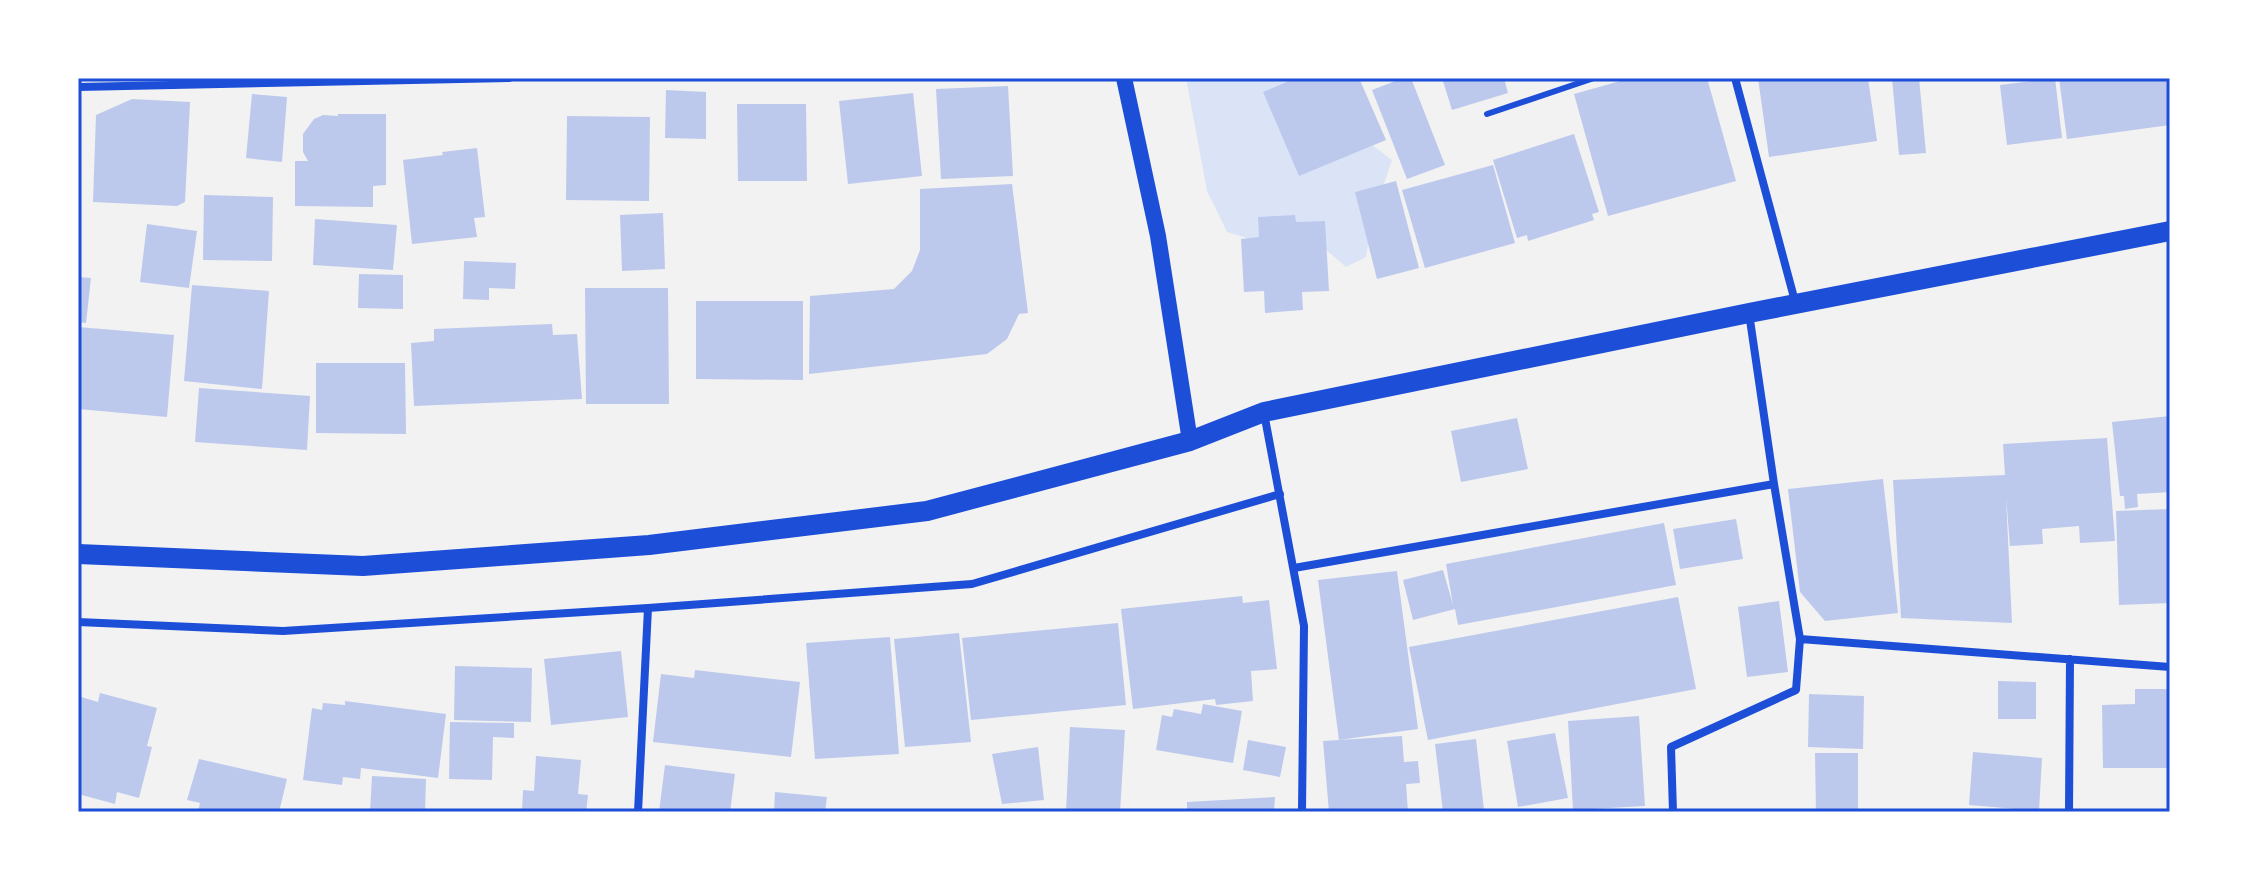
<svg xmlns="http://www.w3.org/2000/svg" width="2248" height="890" font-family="Montserrat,sans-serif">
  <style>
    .green { fill: #dbe4f7 }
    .building { fill: #bdc9ec }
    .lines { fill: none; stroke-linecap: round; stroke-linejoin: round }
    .service { stroke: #1d4ed8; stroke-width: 6 }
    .minor { stroke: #1d4ed8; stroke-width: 8 }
    .secondary { stroke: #1d4ed8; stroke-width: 16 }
    .primary { stroke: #1d4ed8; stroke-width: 20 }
    .neatline { fill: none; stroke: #1d4ed8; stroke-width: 3 }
  </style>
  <rect width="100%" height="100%" fill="#f2f2f2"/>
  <!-- green -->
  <path class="green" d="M1186 78H1305L1363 138 1392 160 1373 216 1366 257 1346 267 1312 238 1257 241 1227 232 1207 191Z"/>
  <!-- building -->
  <path class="building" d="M1296 78H1359L1386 140 1299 176 1263 92Z
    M1403 78H1411L1445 165 1407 179 1372 90Z
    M1442 78H1504L1508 93 1452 110Z
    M1631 78H1707L1736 181 1608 216 1574 94Z
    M1758 78H1868L1877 141 1769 157Z
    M1892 78H1919L1926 153 1899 155Z
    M2055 78 2062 138 2007 145 2000 85Z
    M2059 78H2170V125L2067 139Z
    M1008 86 1013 176 941 179 936 89Z
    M666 90 706 92V139L665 138Z
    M913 93 922 176 848 184 839 101Z
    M252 94 287 97 282 162 246 158Z
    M132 99 190 102 185 202 177 206 93 202 96 115Z
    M737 104H806L807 181H738Z
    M338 114H386V185L373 186V207L295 206V161H308L303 152V134L314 119 323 115 338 116Z
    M567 116 650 117 649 201 566 200Z
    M1574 134 1599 212 1592 214 1594 220 1528 241 1527 235 1517 238 1493 160Z
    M477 148 485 217 474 218 477 237 412 244 403 160 443 155 442 152Z
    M1493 165 1515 243 1425 268 1402 190Z
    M1396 181 1419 268 1377 279 1355 192Z
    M1012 184 1028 313 1019 314 1007 339 987 354 809 374 810 296 894 289 912 271 920 250V189Z
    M204 195 273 197 272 261 203 260Z
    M663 213 665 269 622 271 620 215Z
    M1295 215 1296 222 1325 221 1329 291 1302 292 1303 310 1265 313 1264 291 1244 292 1241 239 1259 237 1258 217Z
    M315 219 397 225 393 270 313 265Z
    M147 224 197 231 189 288 140 282Z
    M464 261 516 263 515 289 489 288V300L463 299Z
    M359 274 403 275V309L358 308Z
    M78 277 91 278 86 323 78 322Z
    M192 285 269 291 262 389 184 381Z
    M585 288H668L669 404H586Z
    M696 301H803V380L696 379Z
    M552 324 553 335 577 334 582 399 414 406 411 343 434 341V329Z
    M78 327 174 335 167 417 78 409Z
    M316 363H405L406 434 316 433Z
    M199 388 310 396 307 450 195 442Z
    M2170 416V492L2137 494 2138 507 2125 509 2124 496H2120L2112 422Z
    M1517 418 1528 469 1461 482 1451 431Z
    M2107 438 2115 541 2080 543 2079 526 2042 529 2043 544 2010 546 2006 497 2012 623 1901 618 1893 480 2005 475 2003 444Z
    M1883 479 1898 613 1825 621 1800 592 1788 489Z
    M2170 509V603L2119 605 2116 511Z
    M1736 519 1743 559 1680 569 1673 529Z
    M1664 523 1676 585 1458 625 1455 609 1413 620 1403 580 1443 570 1453 605 1446 564Z
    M1397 571 1418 729 1339 740 1318 580Z
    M1242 596 1243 603 1269 600 1277 669 1251 671 1253 701 1216 705 1215 699 1133 709 1121 609Z
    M1678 597 1696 689 1428 740 1409 647Z
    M1779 601 1788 672 1747 677 1738 607Z
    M1118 623 1126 705 971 720 962 638Z
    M959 633 971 742 905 747 894 639Z
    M890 637 899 754 815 759 806 643Z
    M621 651 628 717 551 725 544 659Z
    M455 666 532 668 531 722 454 720Z
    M695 670 800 682 791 757 653 742 661 674 694 678Z
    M1998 681 2036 682V719H1998Z
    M2135 689H2170V768H2103L2102 705 2135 704Z
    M100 693 157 708 147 746 152 747 139 798 117 792 115 804 78 794V696L98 702Z
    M1809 694 1864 696 1863 749 1808 747Z
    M345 701 446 714 438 778 361 768 360 779 343 777 342 785 303 780 312 708 322 710 323 703 345 705Z
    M1203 704 1242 711 1233 763 1156 750 1162 715 1172 717 1174 709 1201 714Z
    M1639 716 1645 806 1573 810 1568 721Z
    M450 722 514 723V738L493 737 492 780 449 779Z
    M1070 727 1125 730 1120 812H1066Z
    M1555 733 1568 798 1518 807 1507 741Z
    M1402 736 1404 762 1418 761 1420 783 1406 784 1408 812H1329L1323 741Z
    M1476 739 1484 810 1443 812 1435 744Z
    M1248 740 1286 747 1280 777 1243 770Z
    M1038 747 1044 800 1002 804 992 754Z
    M1973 752 2042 758 2039 811 1969 805Z
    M1815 753H1858V812H1816Z
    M536 756 581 760 578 794 588 795 586 812H522L523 790 534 791Z
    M199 759 287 779 279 812H198L200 803 187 800Z
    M665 765 735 774 730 812H659Z
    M372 776 426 779 425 812H370Z
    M775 792 827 797 825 812H774Z
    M1275 797 1274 812H1187V802Z"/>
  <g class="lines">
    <!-- service -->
    <path class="service" d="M1487 114 1594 78"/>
    <!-- minor -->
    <path class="minor" d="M1735 78 1796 305
      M78 87 509 78
      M1264 413 1304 626 1302 812
      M1294 568 1774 484
      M78 622 283 631 648 608 972 584 1280 494
      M1800 639 2170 667
      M638 812 648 608
      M1673 812 1671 747 1796 690 1800 639 1774 484 1749 313
      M2069 812 2070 659"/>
    <!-- secondary -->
    <path class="secondary" d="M1124 78 1158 236 1190 441"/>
    <!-- primary -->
    <path class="primary" d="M78 554 363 566 649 545 927 511 1190 441 1264 412 1749 313 2170 231"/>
  </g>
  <!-- border -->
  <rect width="2248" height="890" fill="none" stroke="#ffffff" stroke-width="160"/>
  <rect x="80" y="80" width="2088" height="730" class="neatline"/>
</svg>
